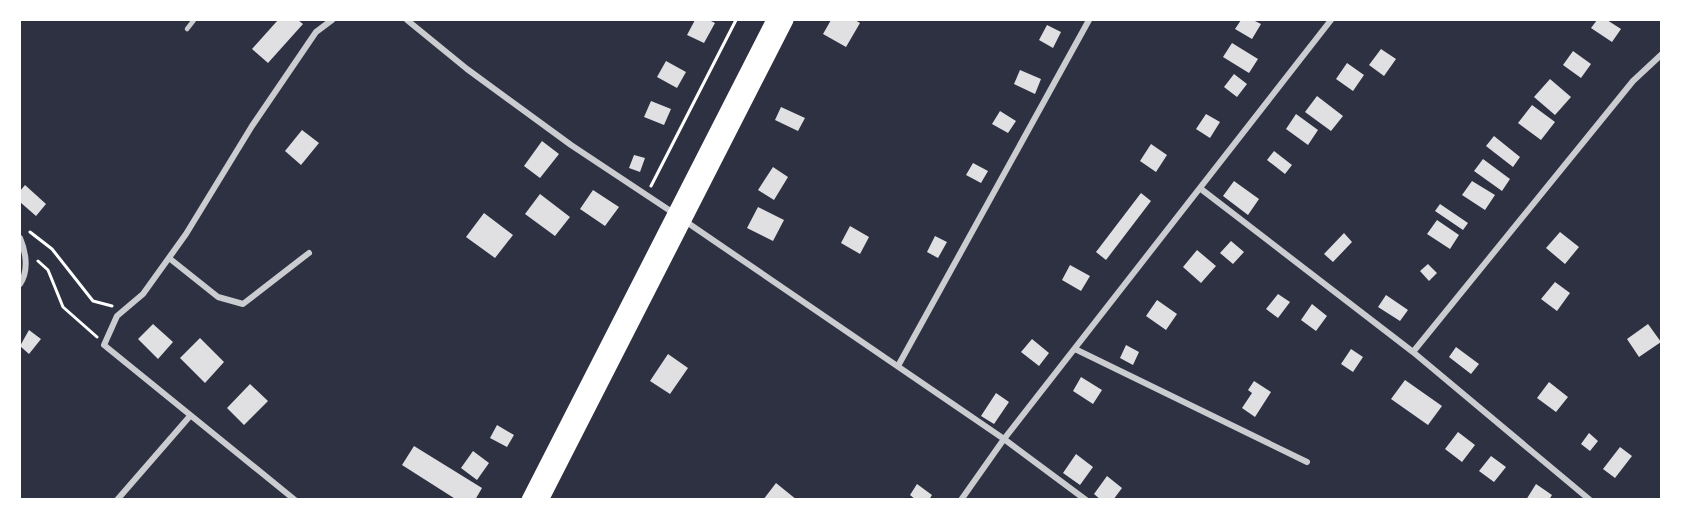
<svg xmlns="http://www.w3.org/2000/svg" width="1681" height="519" font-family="'Noto Serif',serif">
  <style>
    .building { fill: #e0e0e3 }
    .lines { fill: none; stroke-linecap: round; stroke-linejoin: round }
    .path { stroke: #fff; stroke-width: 3 }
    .service { stroke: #caccd0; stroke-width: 4.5 }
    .minor { stroke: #caccd0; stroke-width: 6 }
    .primary { stroke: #fff; stroke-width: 15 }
  </style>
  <rect width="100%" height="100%" fill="#2d3142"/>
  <!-- building -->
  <path class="building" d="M278 20H298L303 24 268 63 252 49Z
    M695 20H709L715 23 704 43 687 35Z
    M831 20H855L860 23 846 47 823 34Z
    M1241 20H1253L1261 24 1252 39 1235 29Z
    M1597 20H1607L1621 29 1612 42 1591 28Z
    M1047 25 1061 32 1053 48 1039 40Z
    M1232 43 1258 59 1249 73 1223 57Z
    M1381 49 1396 59 1384 76 1369 65Z
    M1573 51 1591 64 1581 78 1563 65Z
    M666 61 686 72 677 88 657 77Z
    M1347 63 1364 75 1353 91 1336 79Z
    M1020 70 1041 79 1035 94 1014 84Z
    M1234 74 1247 84 1237 97 1224 87Z
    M1550 79 1571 97 1555 115 1534 97Z
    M1317 96 1343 116 1331 131 1305 112Z
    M651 101 671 109 664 125 644 117Z
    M1532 105 1555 122 1541 140 1518 123Z
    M781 107 805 118 798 131 775 120Z
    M1000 111 1016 121 1008 133 992 124Z
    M1206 114 1220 122 1210 138 1196 129Z
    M1296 114 1318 130 1308 145 1286 129Z
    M302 130 319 143 301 165 285 151Z
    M1494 136 1520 157 1513 167 1486 146Z
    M542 141 559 154 540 178 524 166Z
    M1151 144 1167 155 1156 172 1140 161Z
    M1274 151 1292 165 1285 174 1267 160Z
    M634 155 645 158 640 172 629 168Z
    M1483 159 1510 179 1502 191 1474 171Z
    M973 163 988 171 981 183 966 175Z
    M773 167 788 177 774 200 758 190Z
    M1234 181 1259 199 1248 215 1223 196Z
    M1472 181 1495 195 1485 210 1462 195Z
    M25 185 46 204 36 216 20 202V191Z
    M593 190 619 207 605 226 580 209Z
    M1141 193 1151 201 1106 260 1096 252Z
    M540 194 570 217 555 236 525 214Z
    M1440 204 1468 223 1463 230 1435 211Z
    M758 207 784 220 773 241 747 228Z
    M484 213 513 235 495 258 466 237Z
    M1437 220 1459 235 1450 249 1427 234Z
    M850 226 869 237 860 254 841 243Z
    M1560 232 1579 247 1565 264 1546 248Z
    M1344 233 1352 242 1333 262 1324 254Z
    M935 236 947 242 938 258 927 252Z
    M1231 241 1244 252 1233 264 1220 253Z
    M1197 250 1216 266 1201 283 1183 267Z
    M1428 264 1437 273 1429 281 1420 271Z
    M1070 265 1090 276 1081 291 1062 280Z
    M1555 282 1570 293 1557 311 1541 299Z
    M1278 294 1290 302 1278 318 1266 309Z
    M1386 295 1408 310 1400 321 1378 307Z
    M1157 300 1177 314 1166 330 1146 316Z
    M1312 304 1327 316 1316 331 1301 320Z
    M153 324 173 342 158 359 138 339Z
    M1648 324 1661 342 1639 357 1627 339Z
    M29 330 41 339 29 354 20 346Z
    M200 338 224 362 205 383 180 358Z
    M1032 339 1049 353 1039 366 1021 352Z
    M1126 345 1139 352 1133 365 1120 358Z
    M1456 347 1479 364 1471 374 1449 357Z
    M1351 349 1363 357 1353 372 1341 364Z
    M668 354 688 368 670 394 650 381Z
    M1081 377 1102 390 1093 404 1073 391Z
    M1405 380 1442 406 1428 425 1391 399Z
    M1254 381 1271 392 1255 417 1242 408 1252 393 1248 390Z
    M1549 382 1568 397 1556 412 1537 398Z
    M250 384 268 401 244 425 227 408Z
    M996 393 1009 402 994 424 981 416Z
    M497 425 514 435 507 447 490 438Z
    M1458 432 1475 445 1462 462 1445 449Z
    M1589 433 1598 441 1590 451 1581 444Z
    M414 446 482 488 475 500H457L402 465Z
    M1620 447 1632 456 1615 478 1603 469Z
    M473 451 489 463 477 480 461 468Z
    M1076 454 1093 467 1080 485 1063 473Z
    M1491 456 1506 467 1494 482 1479 471Z
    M1107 476 1122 488 1113 500H1101L1094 494Z
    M776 483 797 500H763Z
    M917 484 932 495 929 500H916L910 495Z
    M1536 484 1552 495 1549 500H1526Z"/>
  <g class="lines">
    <!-- path -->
    <path class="path" d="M651 186 736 20
      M30 232 52 249 93 301 112 306
      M38 261 48 270 63 307 97 337"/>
    <!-- service -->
    <path class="service" d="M187 29 194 20"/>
    <!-- minor -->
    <path class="minor" d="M407 20 467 69 571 145 675 214
      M1201 189 1413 352 1590 500
      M685 221 1004 439 1086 500
      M20 238C26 252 29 271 20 284
      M169 258 218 297 243 304 309 253
      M1075 349 1307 462
      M1413 352 1633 81 1662 54
      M898 366 1089 20
      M117 500 190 416
      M295 500 104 345 117 316 143 294 186 234 252 126 316 32 332 20
      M961 500 1004 439 1331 20"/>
    <!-- primary -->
    <path class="primary" d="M529 500 774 20
      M541 500 786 20"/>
  </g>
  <!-- border -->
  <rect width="1681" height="519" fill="none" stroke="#ffffff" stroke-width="42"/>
</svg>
